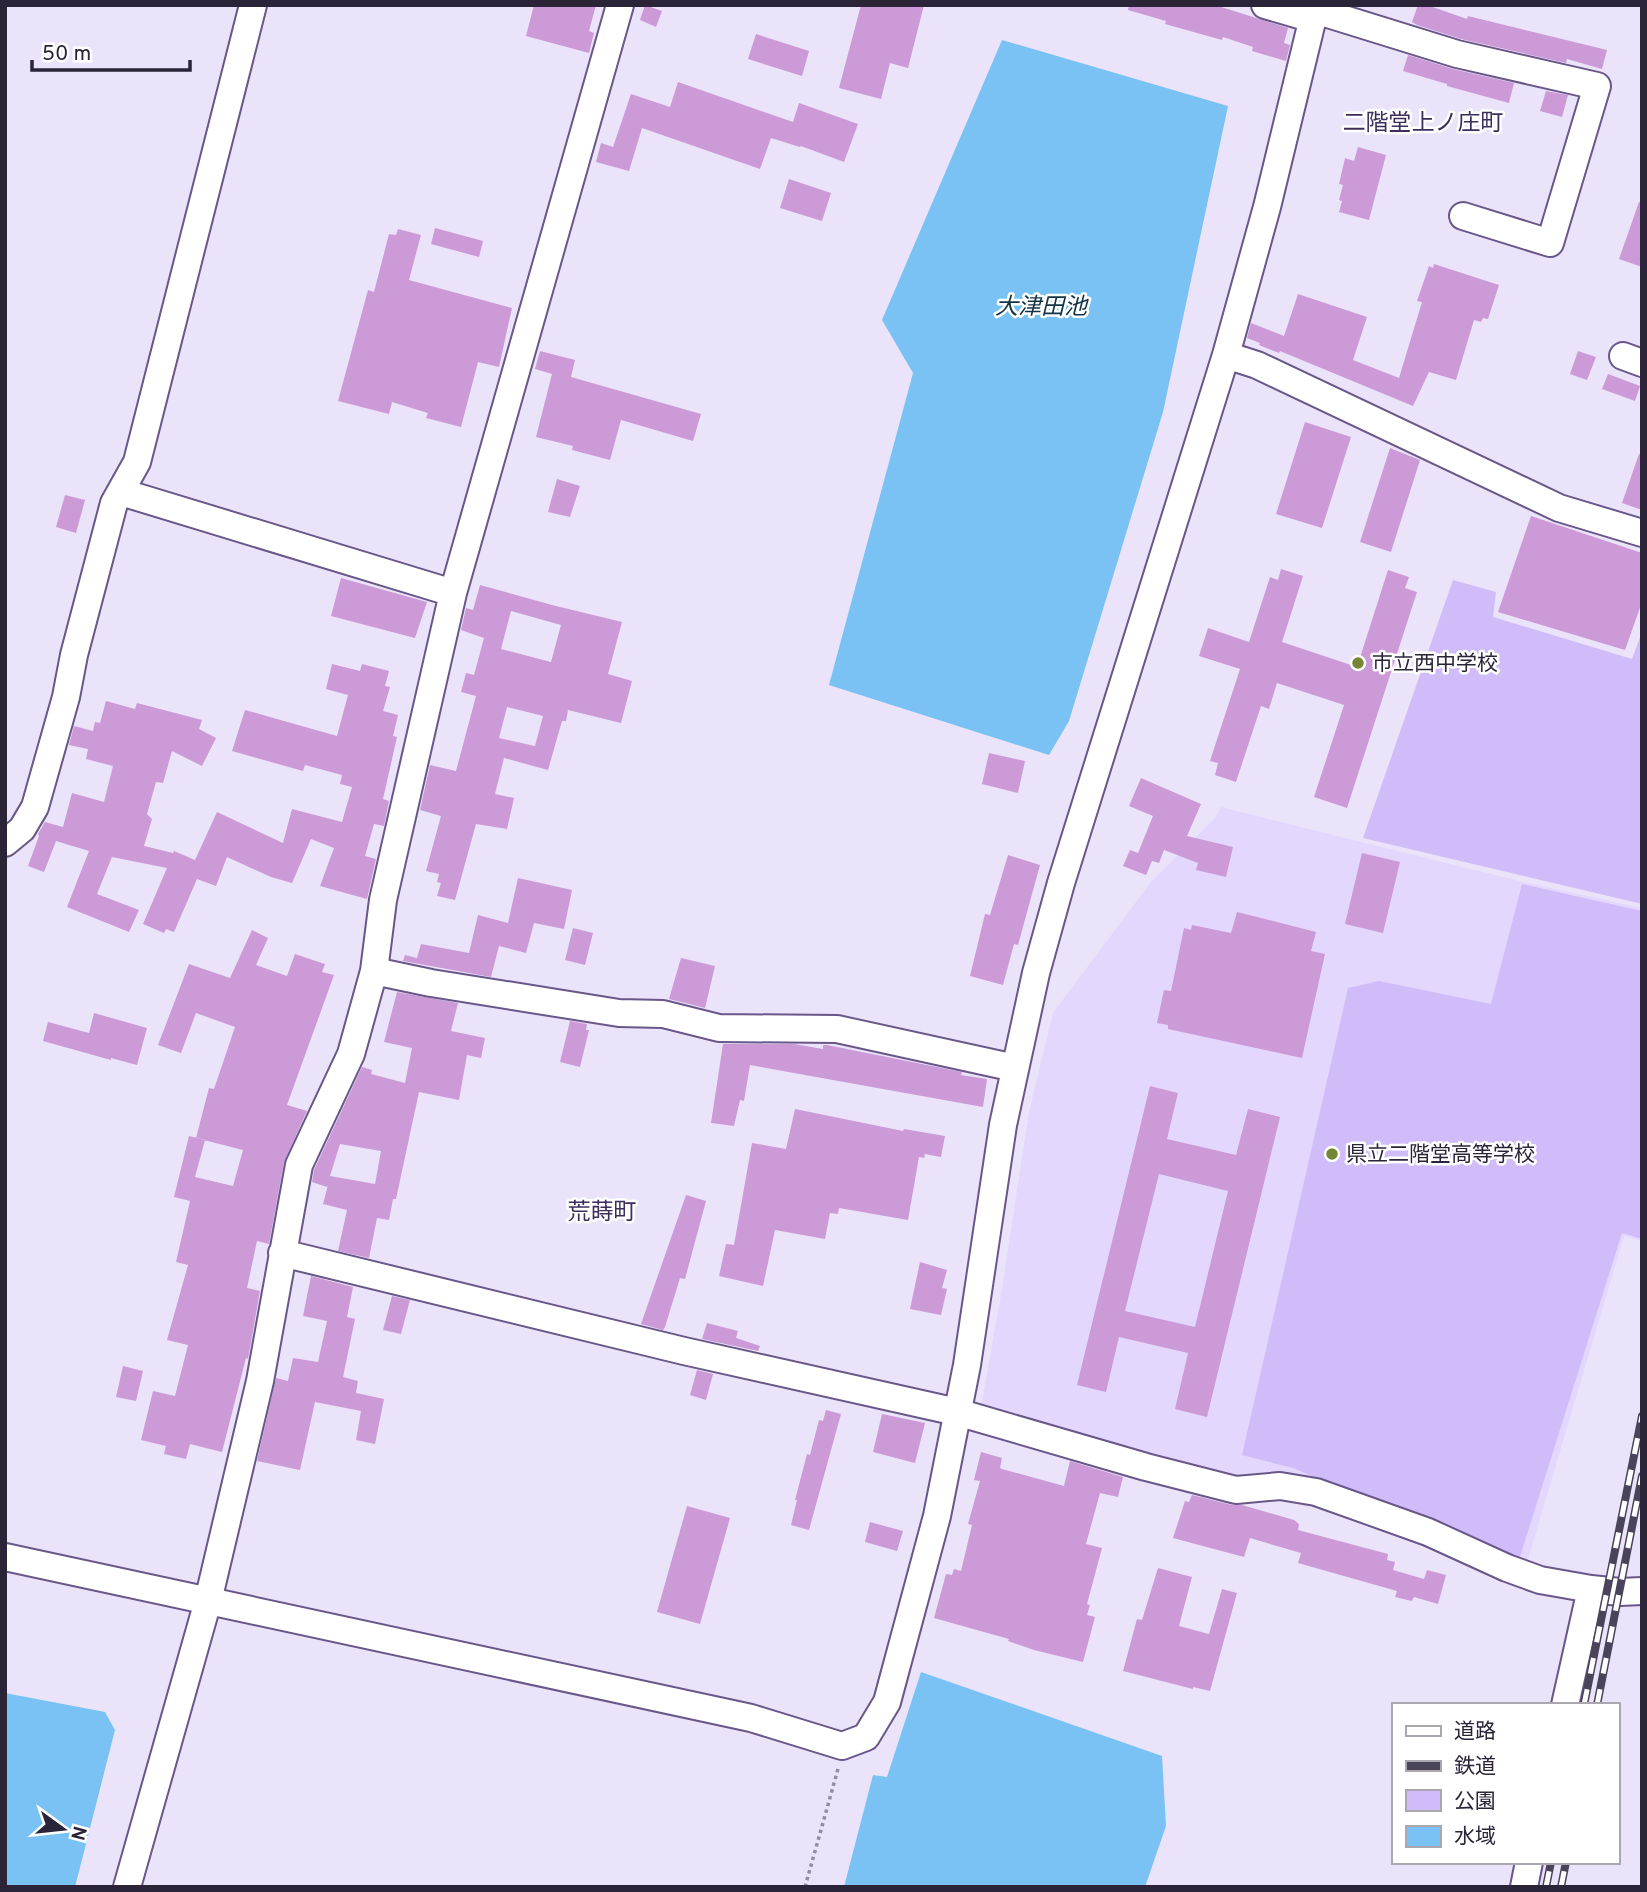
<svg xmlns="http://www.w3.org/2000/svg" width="1647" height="1892" font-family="Overpass,'Noto Sans JP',sans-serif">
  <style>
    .built { fill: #e3d7fe }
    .green { fill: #d0bcf8 }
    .water { fill: #7ac2f3 }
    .building { fill: #cc9ad7; fill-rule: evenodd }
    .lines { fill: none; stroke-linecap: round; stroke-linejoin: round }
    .minor-casing { stroke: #685788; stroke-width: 30 }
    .path { stroke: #938ca2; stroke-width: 3.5; stroke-dasharray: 3.5 3.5; stroke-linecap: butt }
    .minor { stroke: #fff; stroke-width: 26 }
    .rail-casing { stroke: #4a4359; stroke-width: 8 }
    .rail { stroke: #fff; stroke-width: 5; stroke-dasharray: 16; stroke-linecap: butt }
    .poi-dot { fill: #758635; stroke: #fff; stroke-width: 2.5 }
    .labels { text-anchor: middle; stroke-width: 5; stroke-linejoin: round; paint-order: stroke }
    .poi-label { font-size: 21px; fill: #2b2439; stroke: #fff; text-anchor: start }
    .neighbourhood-label { font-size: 23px; fill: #3e2c5a; stroke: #fff }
    .water-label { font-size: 23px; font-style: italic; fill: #123246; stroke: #fff }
  </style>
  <rect width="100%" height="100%" fill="#eae3fa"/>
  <!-- built -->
  <path class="built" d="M1221 807 1523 882 1642 908V1241L1624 1236 1525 1569 1464 1542 1214 1480 980 1413 1002 1289 1029 1112 1053 1013 1151 882 1214 819Z"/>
  <!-- green -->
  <path class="green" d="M1453 580 1496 592 1493 617 1632 659 1642 632V904L1363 838Z
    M1522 884 1642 911V1239L1622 1233 1518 1563 1293 1468 1242 1455 1348 988 1379 981 1491 1004Z"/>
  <!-- water -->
  <path class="water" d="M1002 40 1228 106 1163 412 1069 721 1049 755 829 685 913 373 882 320Z
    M921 1672 1162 1756 1166 1826 1145 1887H844L873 1775 887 1777Z
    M5 1693 105 1712 115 1730 75 1887H5Z"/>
  <!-- building -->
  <path class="building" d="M534 5H596L589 31 594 33 589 53 526 36Z
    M645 5 662 11 656 27 640 20Z
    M861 5H924L908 68 890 63 881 99 839 88Z
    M1129 5H1215L1288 28 1284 43 1290 45 1286 61 1252 51 1253 47 1223 37 1222 40 1165 24 1166 21 1128 10Z
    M1418 5H1427L1467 19 1468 16 1607 50 1602 69 1567 59 1566 63 1461 39 1417 25 1412 22Z
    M756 34 809 51 802 76 748 59Z
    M1408 55 1453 69 1514 83 1509 103 1447 86V84L1403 71Z
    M678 82 793 122 799 103 858 124 844 162 801 146 800 147 771 138 760 169 642 128 629 171 596 162 601 143 613 147 631 94 670 107Z
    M1546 91 1568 95 1562 117 1540 111Z
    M1358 147 1386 155 1369 220 1339 212 1342 201 1339 200 1343 185 1339 184 1345 158 1354 161Z
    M789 179 831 193 822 221 780 208Z
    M1639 202 1642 203V267L1619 259Z
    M435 228 483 241 479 257 431 244Z
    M398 229 421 235 409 280 512 308 499 367 478 362 461 427 426 418 428 413 392 402 389 414 338 401 368 290 374 292 389 234 396 235Z
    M1434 264 1499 285 1488 319 1483 318 1481 322 1474 320 1456 380 1429 372 1413 406 1280 351 1279 353 1259 345 1260 343 1247 338 1251 323 1284 336 1298 294 1367 317 1353 360 1399 378 1422 302 1417 301 1429 266 1433 268Z
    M540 351 575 360 571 377 701 414 693 441 621 420 610 460 572 450 573 446 536 437 552 374 535 369Z
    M1578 351 1596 357 1587 380 1570 374Z
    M1608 374 1640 386 1635 401 1602 389Z
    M1305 422 1351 437 1322 528 1276 514Z
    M1390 448 1420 460 1391 552 1360 542Z
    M1639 454H1642V510L1622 503Z
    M557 479 580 486 570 517 548 512Z
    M65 495 85 500 76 533 56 527Z
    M1531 516 1642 553V602L1625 650 1498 612Z
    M1281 569 1303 576 1282 642 1357 667 1388 570 1409 577 1405 588 1417 592 1347 808 1314 797 1344 705 1277 683 1269 709 1261 706 1236 782 1215 775 1218 763 1210 761 1240 669 1199 656 1208 628 1249 642 1270 577 1278 580Z
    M341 578 427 602 415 638 331 616Z
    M480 585 552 605 622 622 608 674 632 681 621 723 568 710 566 721H562L548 770 504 758 495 794 514 798 507 829 476 824 455 900 437 896 441 883 437 882 439 874 426 871 441 816 420 810 430 765 456 771 476 696 461 692 466 673 474 675 484 638 461 630 466 608 473 610ZM511 611 561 625 551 662 501 649ZM507 707 543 716 535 746 499 738Z
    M332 664 360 671 362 664 389 671 385 686 390 687 383 711 398 715 393 736 397 737 383 799 389 801 384 826 374 824 365 856 376 859 367 899 320 886 334 848 311 839 292 883 271 877 227 857 216 886 197 879 174 932 166 929 164 933 143 924 167 868 112 857 97 894 139 910 129 932 67 907 89 851 56 841 44 872 28 866 39 836 38 834 45 822 63 827 72 793 104 802 113 766 86 759 88 749 69 745 74 726 93 731 95 722 100 723 106 701 135 709 137 703 202 720 199 729 216 738 202 766 172 751 163 783 156 782 147 814 152 819 144 846 173 853 174 851 195 860 217 812 283 843 292 809 342 822 352 787 340 784 342 775 305 765 303 771 232 751 245 710 337 736 348 695 326 689Z
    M989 753 1025 761 1018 793 982 784Z
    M1141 778 1201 804 1187 836 1233 847 1226 877 1196 870 1198 863 1164 850 1159 863 1152 861 1146 875 1123 866 1130 850 1138 853 1153 816 1129 806Z
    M1362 853 1400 862 1383 933 1345 924Z
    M1008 855 1040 865 1018 945 1014 944 1003 985 970 976 985 914 990 915Z
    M518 878 572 890 564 929 534 923 526 953 499 946 491 977 403 961 405 955 417 958 421 944 469 953 478 915 508 923Z
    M1237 912 1316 932 1311 951 1325 954 1302 1058 1168 1029V1025L1157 1023 1164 990 1171 991 1184 928 1191 930 1192 925 1231 933Z
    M573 928 593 933 585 965 565 960Z
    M252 930 268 938 256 965 287 976 295 954 325 964 322 972 334 975 287 1105 307 1111 284 1162 269 1244 257 1241 247 1288 260 1291 248 1359 246 1358 222 1452 190 1444 186 1459 164 1454 166 1446 141 1440 153 1391 175 1396 188 1345 167 1340 188 1265 176 1262 190 1201 174 1197 189 1136 205 1140 195 1177 233 1186 243 1150 196 1138 209 1088 214 1089 235 1027 196 1013 181 1053 158 1045 189 964 230 978Z
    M681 958 715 966 705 1008 669 999Z
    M397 992 458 1003 451 1031 485 1038 481 1058 467 1055 459 1100 419 1092 396 1199H393L389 1220 377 1218 369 1258 338 1251 347 1210 323 1204 328 1185 327 1187 312 1182 314 1170 362 1067 372 1070 371 1074 405 1083 412 1048 384 1042ZM340 1144 381 1151 375 1184 330 1176Z
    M94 1013 147 1028 137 1065 111 1058V1060L43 1041 48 1022 89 1033Z
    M570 1021 587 1024 586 1030H589L580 1067 560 1062Z
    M723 1044H794L823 1049V1045H827L962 1072 961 1075 987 1079 983 1107 750 1065 744 1101 740 1100 734 1126 711 1123Z
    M1150 1086 1178 1093 1167 1139 1236 1155 1248 1109 1280 1117 1207 1417 1175 1409 1188 1353 1119 1337 1106 1392 1077 1385ZM1159 1174 1228 1191 1195 1327 1125 1311Z
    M795 1109 903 1131 904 1129 945 1136 941 1157 925 1154 924 1158 919 1157 908 1220 839 1208 838 1214 830 1213 825 1239 775 1230 763 1286 719 1276 726 1244 734 1245 752 1143 786 1149Z
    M686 1195 706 1201 685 1279 680 1278 665 1327 663 1330 641 1324Z
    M920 1262 947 1270 942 1288 947 1289 941 1315 910 1309Z
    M311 1276 353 1287 347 1317 355 1319 343 1377 358 1381 356 1393 384 1399 375 1444 356 1440 361 1411 315 1402 300 1470 257 1461 276 1378 288 1381 293 1358 318 1362 327 1321 303 1316Z
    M392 1296 410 1300 401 1334 383 1330Z
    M707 1323 738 1331 736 1338 760 1346 758 1351 702 1339Z
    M123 1366 143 1371 136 1401 116 1397Z
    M697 1370 713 1374 706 1400 690 1395Z
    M826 1410 841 1414 809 1530 791 1525 797 1500H795L807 1454 810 1455 819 1420 823 1421Z
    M882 1414 925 1423 915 1463 873 1452Z
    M981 1452 1002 1458 1000 1468 1002 1469 1064 1486 1070 1461 1123 1477 1118 1497 1100 1493 1086 1544 1102 1548 1087 1604 1090 1605 1087 1615 1095 1617 1083 1662 1034 1650 1008 1641 1009 1639 934 1618 946 1574 952 1575 954 1569 961 1571 972 1525 968 1524 980 1481 974 1480Z
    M1192 1495 1232 1505H1242L1294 1520 1299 1524 1298 1530 1388 1554 1387 1560 1395 1562 1393 1570 1424 1579 1427 1570 1446 1575 1438 1604 1414 1597 1412 1601 1395 1597 1397 1591 1298 1563 1301 1553 1250 1538 1244 1557 1173 1538 1185 1501 1189 1502Z
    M687 1506 730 1518 700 1624 657 1612Z
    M870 1522 903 1531 897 1551 865 1542Z
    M1158 1568 1192 1577 1179 1626 1209 1634 1222 1589 1237 1593 1210 1691 1193 1687V1689L1123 1671 1137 1619 1142 1620Z"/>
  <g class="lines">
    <defs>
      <path id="minor" d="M1265 5 1313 19
        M1315 10 1457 54 1597 86 1550 243 1463 216
        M1226 355 1257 365 1559 508 1642 533
        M1623 356 1642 363
        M121 492 453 593
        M5 843 22 829 35 807 66 697 74 655 114 503 137 462 253 5
        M374 971 431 983 619 1013 663 1014 719 1028 837 1029 1015 1068
        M282 1253 684 1351 957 1412 1146 1467 1236 1490 1280 1486 1316 1492 1428 1532 1507 1568 1540 1580 1591 1589 1620 1592 1642 1591
        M5 1557 751 1718 842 1746 866 1737 887 1702 937 1516 967 1365 1003 1125 1036 973 1061 883 1226 355 1267 207 1316 5
        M1565 1705 1591 1589
        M127 1887 208 1601 260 1381 299 1165 351 1054 374 971 383 900 453 593 620 5
        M1524 1887 1529 1862"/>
    </defs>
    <!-- minor casing -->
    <use href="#minor" class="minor-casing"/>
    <!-- path -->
    <path class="path" d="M805 1887 838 1769"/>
    <!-- minor -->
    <use href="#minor" class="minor"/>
    <defs>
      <path id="rail" d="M1584 1705 1642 1416
        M1597 1705 1642 1476
        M1546 1887 1551 1862
        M1561 1887 1566 1862"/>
    </defs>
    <!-- rail casing -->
    <use href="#rail" class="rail-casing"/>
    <!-- rail -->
    <use href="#rail" class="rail"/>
  </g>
  <!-- markers -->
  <g class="poi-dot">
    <circle cx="1358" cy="663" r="7"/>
    <circle cx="1332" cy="1154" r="7"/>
  </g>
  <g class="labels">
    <!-- poi labels -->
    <g class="poi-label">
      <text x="1372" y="670">市立西中学校</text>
      <text x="1346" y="1161">県立二階堂高等学校</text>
    </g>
    <!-- neighbourhood labels -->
    <g class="neighbourhood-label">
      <text x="1423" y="130">二階堂上ノ庄町</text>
      <text x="602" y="1219">荒蒔町</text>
    </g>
    <!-- water labels -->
    <g class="water-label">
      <text x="1041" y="314">大津田池</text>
    </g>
  </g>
  <!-- border -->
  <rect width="1647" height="1892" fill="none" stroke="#2b2439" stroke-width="14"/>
  <!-- legend -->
  <rect x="1392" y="1703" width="228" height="161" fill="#ffffff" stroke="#aaa7b0" stroke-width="2"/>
  <rect x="1406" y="1726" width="35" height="10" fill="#ffffff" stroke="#aaa7b0" stroke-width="2"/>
  <text x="1454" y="1738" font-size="21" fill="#2b2439">道路</text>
  <rect x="1406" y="1761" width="35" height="10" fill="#4a4359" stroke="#aaa7b0" stroke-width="2"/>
  <text x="1454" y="1773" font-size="21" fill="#2b2439">鉄道</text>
  <rect x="1406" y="1790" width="35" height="21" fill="#d0bcf8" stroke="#aaa7b0" stroke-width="2"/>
  <text x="1454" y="1808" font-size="21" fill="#2b2439">公園</text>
  <rect x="1406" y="1826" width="35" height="21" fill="#7ac2f3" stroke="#aaa7b0" stroke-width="2"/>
  <text x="1454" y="1843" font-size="21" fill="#2b2439">水域</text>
  <!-- north arrow -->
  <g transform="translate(63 1829) rotate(105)" stroke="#ffffff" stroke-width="5" paint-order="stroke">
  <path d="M0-5L12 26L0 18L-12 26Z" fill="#2b2439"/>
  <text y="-10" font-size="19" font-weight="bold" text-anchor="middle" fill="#2b2439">N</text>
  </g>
  <!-- scale -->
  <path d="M32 60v10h158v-10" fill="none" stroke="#2b2439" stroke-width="3.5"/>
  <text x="42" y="60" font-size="21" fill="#2b2439" stroke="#ffffff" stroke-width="5" paint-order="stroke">50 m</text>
</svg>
